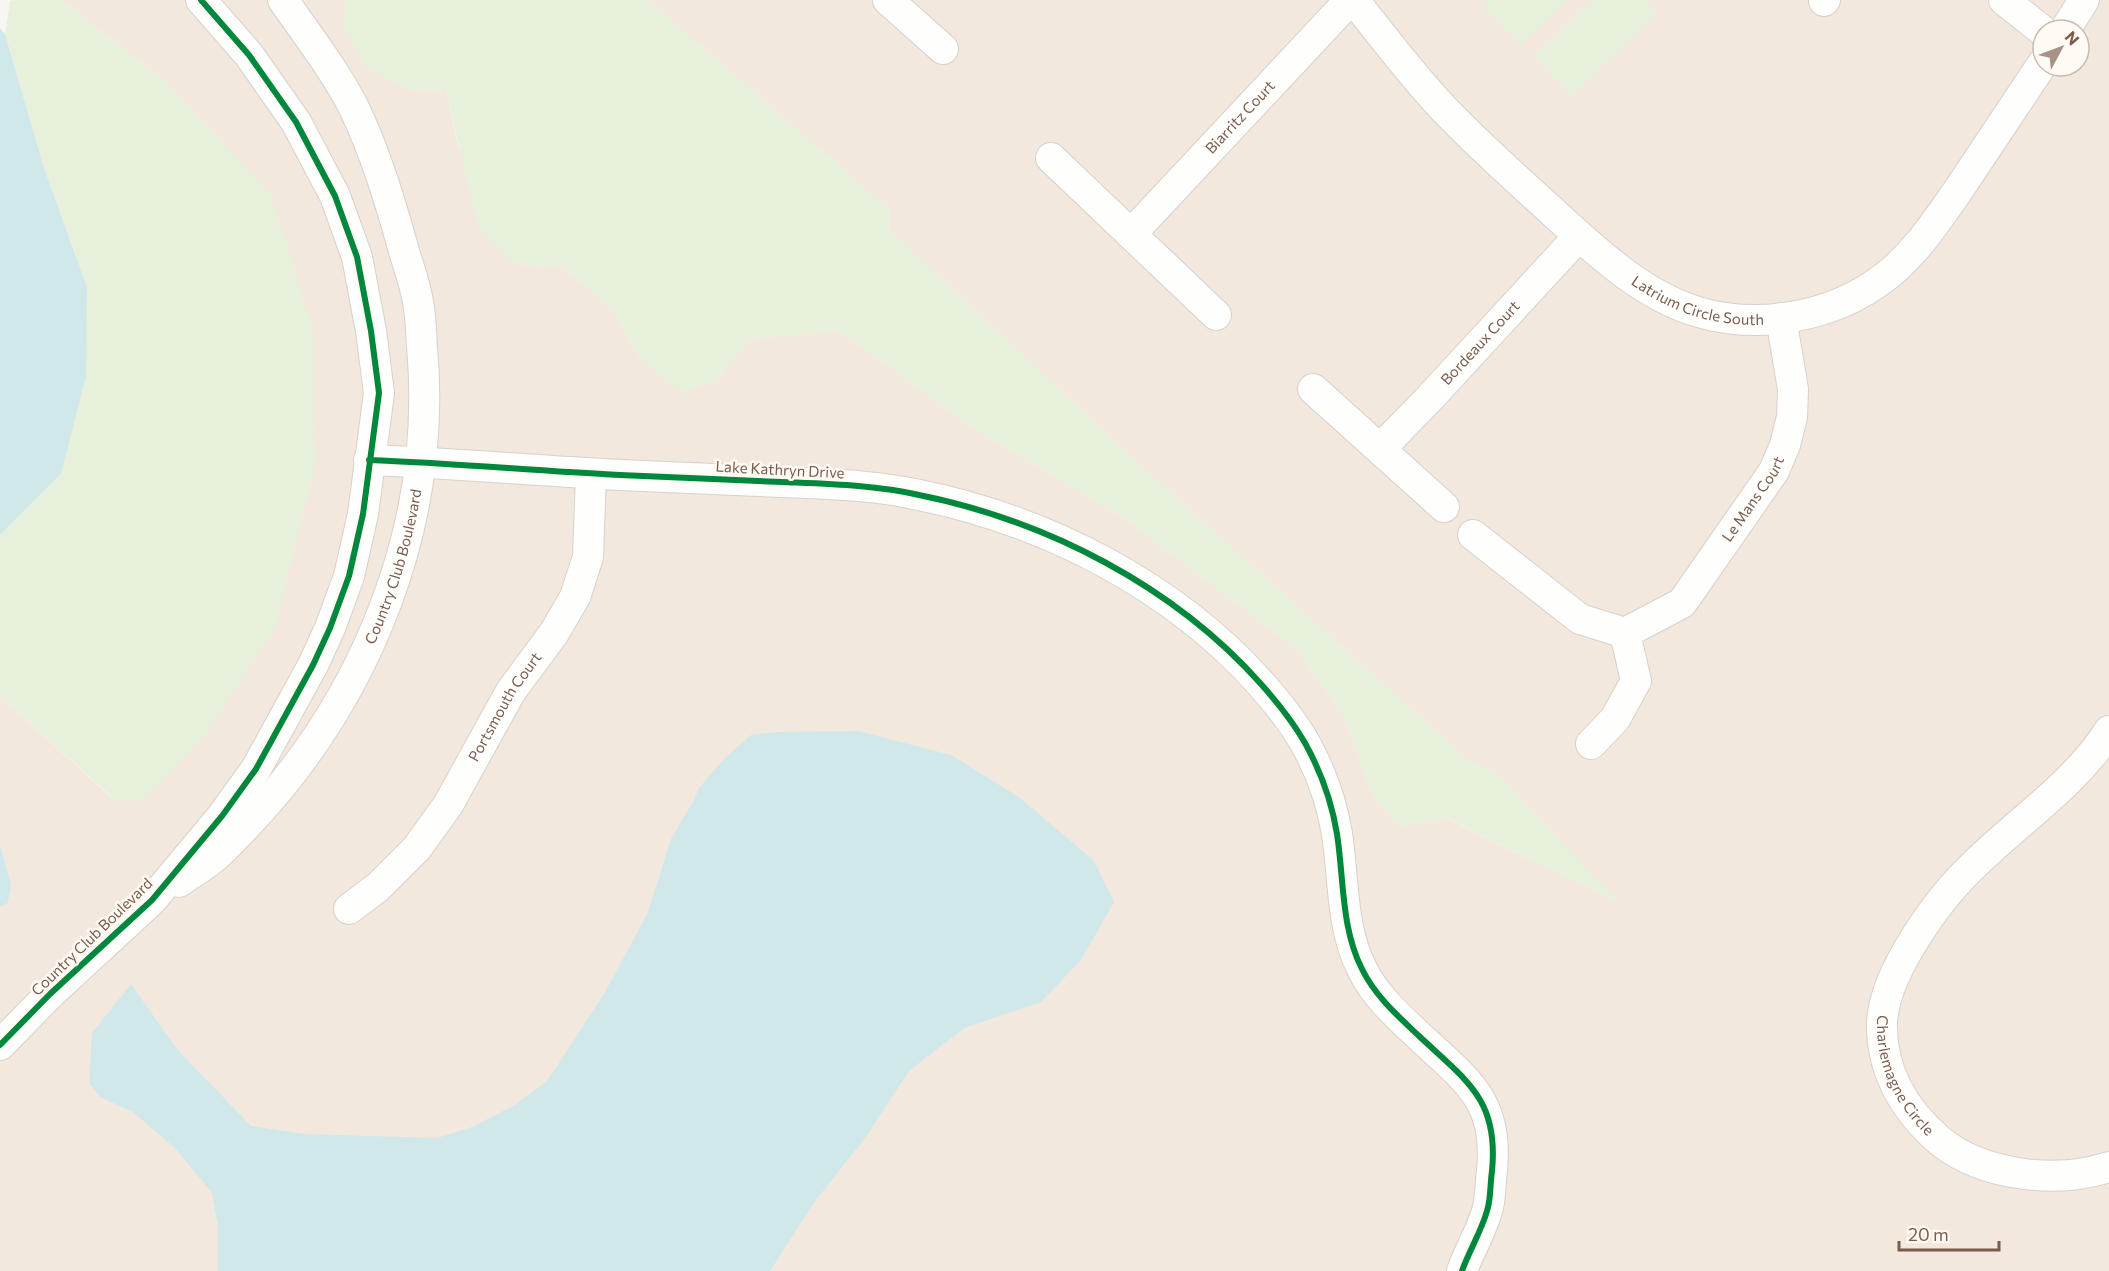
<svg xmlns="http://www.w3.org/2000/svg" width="2109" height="1271" font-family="Commissioner,sans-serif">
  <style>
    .residential { fill: #f2e8de; fill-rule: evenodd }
    .green { fill: #e7f0db }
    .water { fill: #d0e8ea }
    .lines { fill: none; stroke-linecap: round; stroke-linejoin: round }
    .street-casing { stroke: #d7d1cb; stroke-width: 32 }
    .street { stroke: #fefefd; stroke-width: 30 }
    .cycleway-casing { stroke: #fffaf3; stroke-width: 10 }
    .cycleway { stroke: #00873e; stroke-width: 6 }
    .labels { text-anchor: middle; stroke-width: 5; stroke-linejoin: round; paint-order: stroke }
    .street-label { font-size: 15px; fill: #7a5c4d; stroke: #fffaf3 }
  </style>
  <rect width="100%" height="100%" fill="#f9f5f0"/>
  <!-- residential -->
  <path class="residential" d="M61 0H346L344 27 410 91 446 90 458 145 516 265 561 266 612 308 641 360 714 383 749 339 840 331 975 429 1126 519 1297 650 1344 717 1372 794 1400 826 1448 819 1619 903 1496 773 1469 761 1149 473 888 229 890 210 648 0H2109V1271H0V907L8 903 11 884 0 844V696L112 798 166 82ZM2043 30H2079V66H2043Z"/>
  <!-- green -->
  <path class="green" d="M16 0H61L166 82 270 193 314 332 315 466 275 628 200 741 143 801 113 798 0 696V535L61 474 87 287 44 168 5 34 10 1Z
    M346 0H648L890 210 888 229 1149 473 1469 761 1496 773 1621 904 1449 819 1400 826 1372 794 1344 717 1297 650 1126 519 975 429 840 331 749 339 714 383 681 392 641 360 612 308 561 266 516 265 479 231 446 90 410 91 366 67 344 27Z
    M1488 0H1567L1521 45 1483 5Z
    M1592 0H1644L1657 13 1572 96 1534 57Z"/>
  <!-- water -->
  <path class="water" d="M0 28 5 34 44 168 87 287 86 376 61 474 0 535Z
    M858 731 951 755 1019 797 1094 861 1114 902 1081 960 1041 1002 964 1028 909 1071 865 1138 813 1204 770 1271H218V1226L212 1193 176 1149 133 1112 100 1097 89 1083 92 1033 131 984 177 1049 251 1126 304 1134 437 1138 472 1127 515 1105 548 1080 604 994 648 912 671 839 694 800 699 788 723 760 751 735 776 732Z
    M0 844 11 884 8 903 0 907Z"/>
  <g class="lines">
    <defs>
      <g id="street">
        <path d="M888 0 943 49"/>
        <path id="s1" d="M1354 0C1383 37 1411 74 1443 108 1479 146 1518 180 1556 215 1598 253 1642 295 1698 312 1759 330 1834 317 1885 277 1915 254 1935 223 1957 192 1986 149 2014 106 2043 63"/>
        <path d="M2004 0 2043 31"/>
        <path d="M1824 1 1825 0"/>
        <path d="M2065 30 2084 0"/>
        <path d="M1051 158 1216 315"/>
        <path id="s2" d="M1131 234 1350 0"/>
        <path d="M1313 389 1444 507"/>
        <path id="s3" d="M1380 449 1427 401 1579 236"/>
        <path d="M369 460C453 463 536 471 620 475 674 477 728 480 782 482 828 484 875 485 919 495 1047 521 1174 586 1261 684 1277 702 1293 722 1305 743 1320 770 1332 803 1337 834 1344 879 1341 928 1362 969 1375 996 1398 1016 1419 1036 1467 1081 1499 1100 1492 1171 1490 1184 1491 1199 1487 1211 1481 1232 1469 1251 1462 1271"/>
        <path d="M1473 535 1580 619 1625 633"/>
        <path id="s4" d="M2109 731C2075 784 2021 819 1977 862 1940 896 1884 972 1882 1023 1881 1071 1905 1111 1940 1141 1983 1176 2057 1184 2109 1167"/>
        <path id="s5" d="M1591 744 1615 719 1636 681 1625 633 1682 603 1774 471 1785 445 1792 417 1793 389 1781 318"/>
        <path id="s6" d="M179 882C191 873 205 866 216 856 226 847 235 837 244 828 367 700 438 524 422 347 421 332 421 317 418 302 415 283 407 263 402 244 389 198 375 152 354 108 336 72 306 33 283 0"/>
        <path id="s7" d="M349 909 378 887 417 848 448 805 511 691 554 633 575 597 588 557 591 474"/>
        <path d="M0 1045 50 994 152 900 222 816 256 769 313 665 330 628 349 576 363 514 379 393 371 331 357 257 335 196 296 122 249 55 201 0"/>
      </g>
    </defs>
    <!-- street casing -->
    <use href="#street" class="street-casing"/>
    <!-- street -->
    <use href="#street" class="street"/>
    <defs>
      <path id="cycleway" d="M369 460C453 463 536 471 620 475 674 477 728 480 782 482 828 484 875 485 919 495 1047 521 1174 586 1261 684 1277 702 1293 722 1305 743 1320 770 1332 803 1337 834 1344 879 1341 928 1362 969 1375 996 1398 1016 1419 1036 1467 1081 1499 1100 1492 1171 1490 1184 1491 1199 1487 1211 1481 1232 1469 1251 1462 1271
        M0 1045 50 994 152 900 222 816 256 769 313 665 330 628 349 576 363 514 379 393 371 331 357 257 335 196 296 122 249 55 201 0"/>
    </defs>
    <!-- cycleway casing -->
    <use href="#cycleway" class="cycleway-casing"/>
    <!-- cycleway -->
    <use href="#cycleway" class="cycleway"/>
  </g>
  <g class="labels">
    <!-- street labels -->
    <g class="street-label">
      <text dy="5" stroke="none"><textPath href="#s2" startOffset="160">Biarritz Court</textPath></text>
      <text dy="5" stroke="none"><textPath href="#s1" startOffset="466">Latrium Circle South</textPath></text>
      <text dy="5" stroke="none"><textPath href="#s3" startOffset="146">Bordeaux Court</textPath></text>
      <text transform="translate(780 470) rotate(3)" y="5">Lake Kathryn Drive</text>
      <text dy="5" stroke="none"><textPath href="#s5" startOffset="318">Le Mans Court</textPath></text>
      <text dy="5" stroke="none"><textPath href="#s6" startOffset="390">Country Club Boulevard</textPath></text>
      <text dy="5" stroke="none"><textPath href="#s7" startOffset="258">Portsmouth Court</textPath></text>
      <text transform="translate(92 937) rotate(-44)" y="5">Country Club Boulevard</text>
      <text dy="5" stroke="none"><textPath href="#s4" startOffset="435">Charlemagne Circle</textPath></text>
    </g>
  </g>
  <!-- north arrow -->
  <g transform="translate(2061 48) rotate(49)"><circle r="28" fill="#fffaf3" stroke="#cabbb1" stroke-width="1.5"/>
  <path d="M0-4.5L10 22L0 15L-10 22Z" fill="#a69286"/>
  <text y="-9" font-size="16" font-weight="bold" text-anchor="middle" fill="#7a5c4d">N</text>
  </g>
  <!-- scale -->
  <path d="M1899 1241v9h100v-9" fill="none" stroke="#7a5c4d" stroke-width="3"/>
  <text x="1908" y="1241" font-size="18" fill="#7a5c4d" stroke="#fffaf3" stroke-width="4.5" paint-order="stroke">20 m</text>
</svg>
